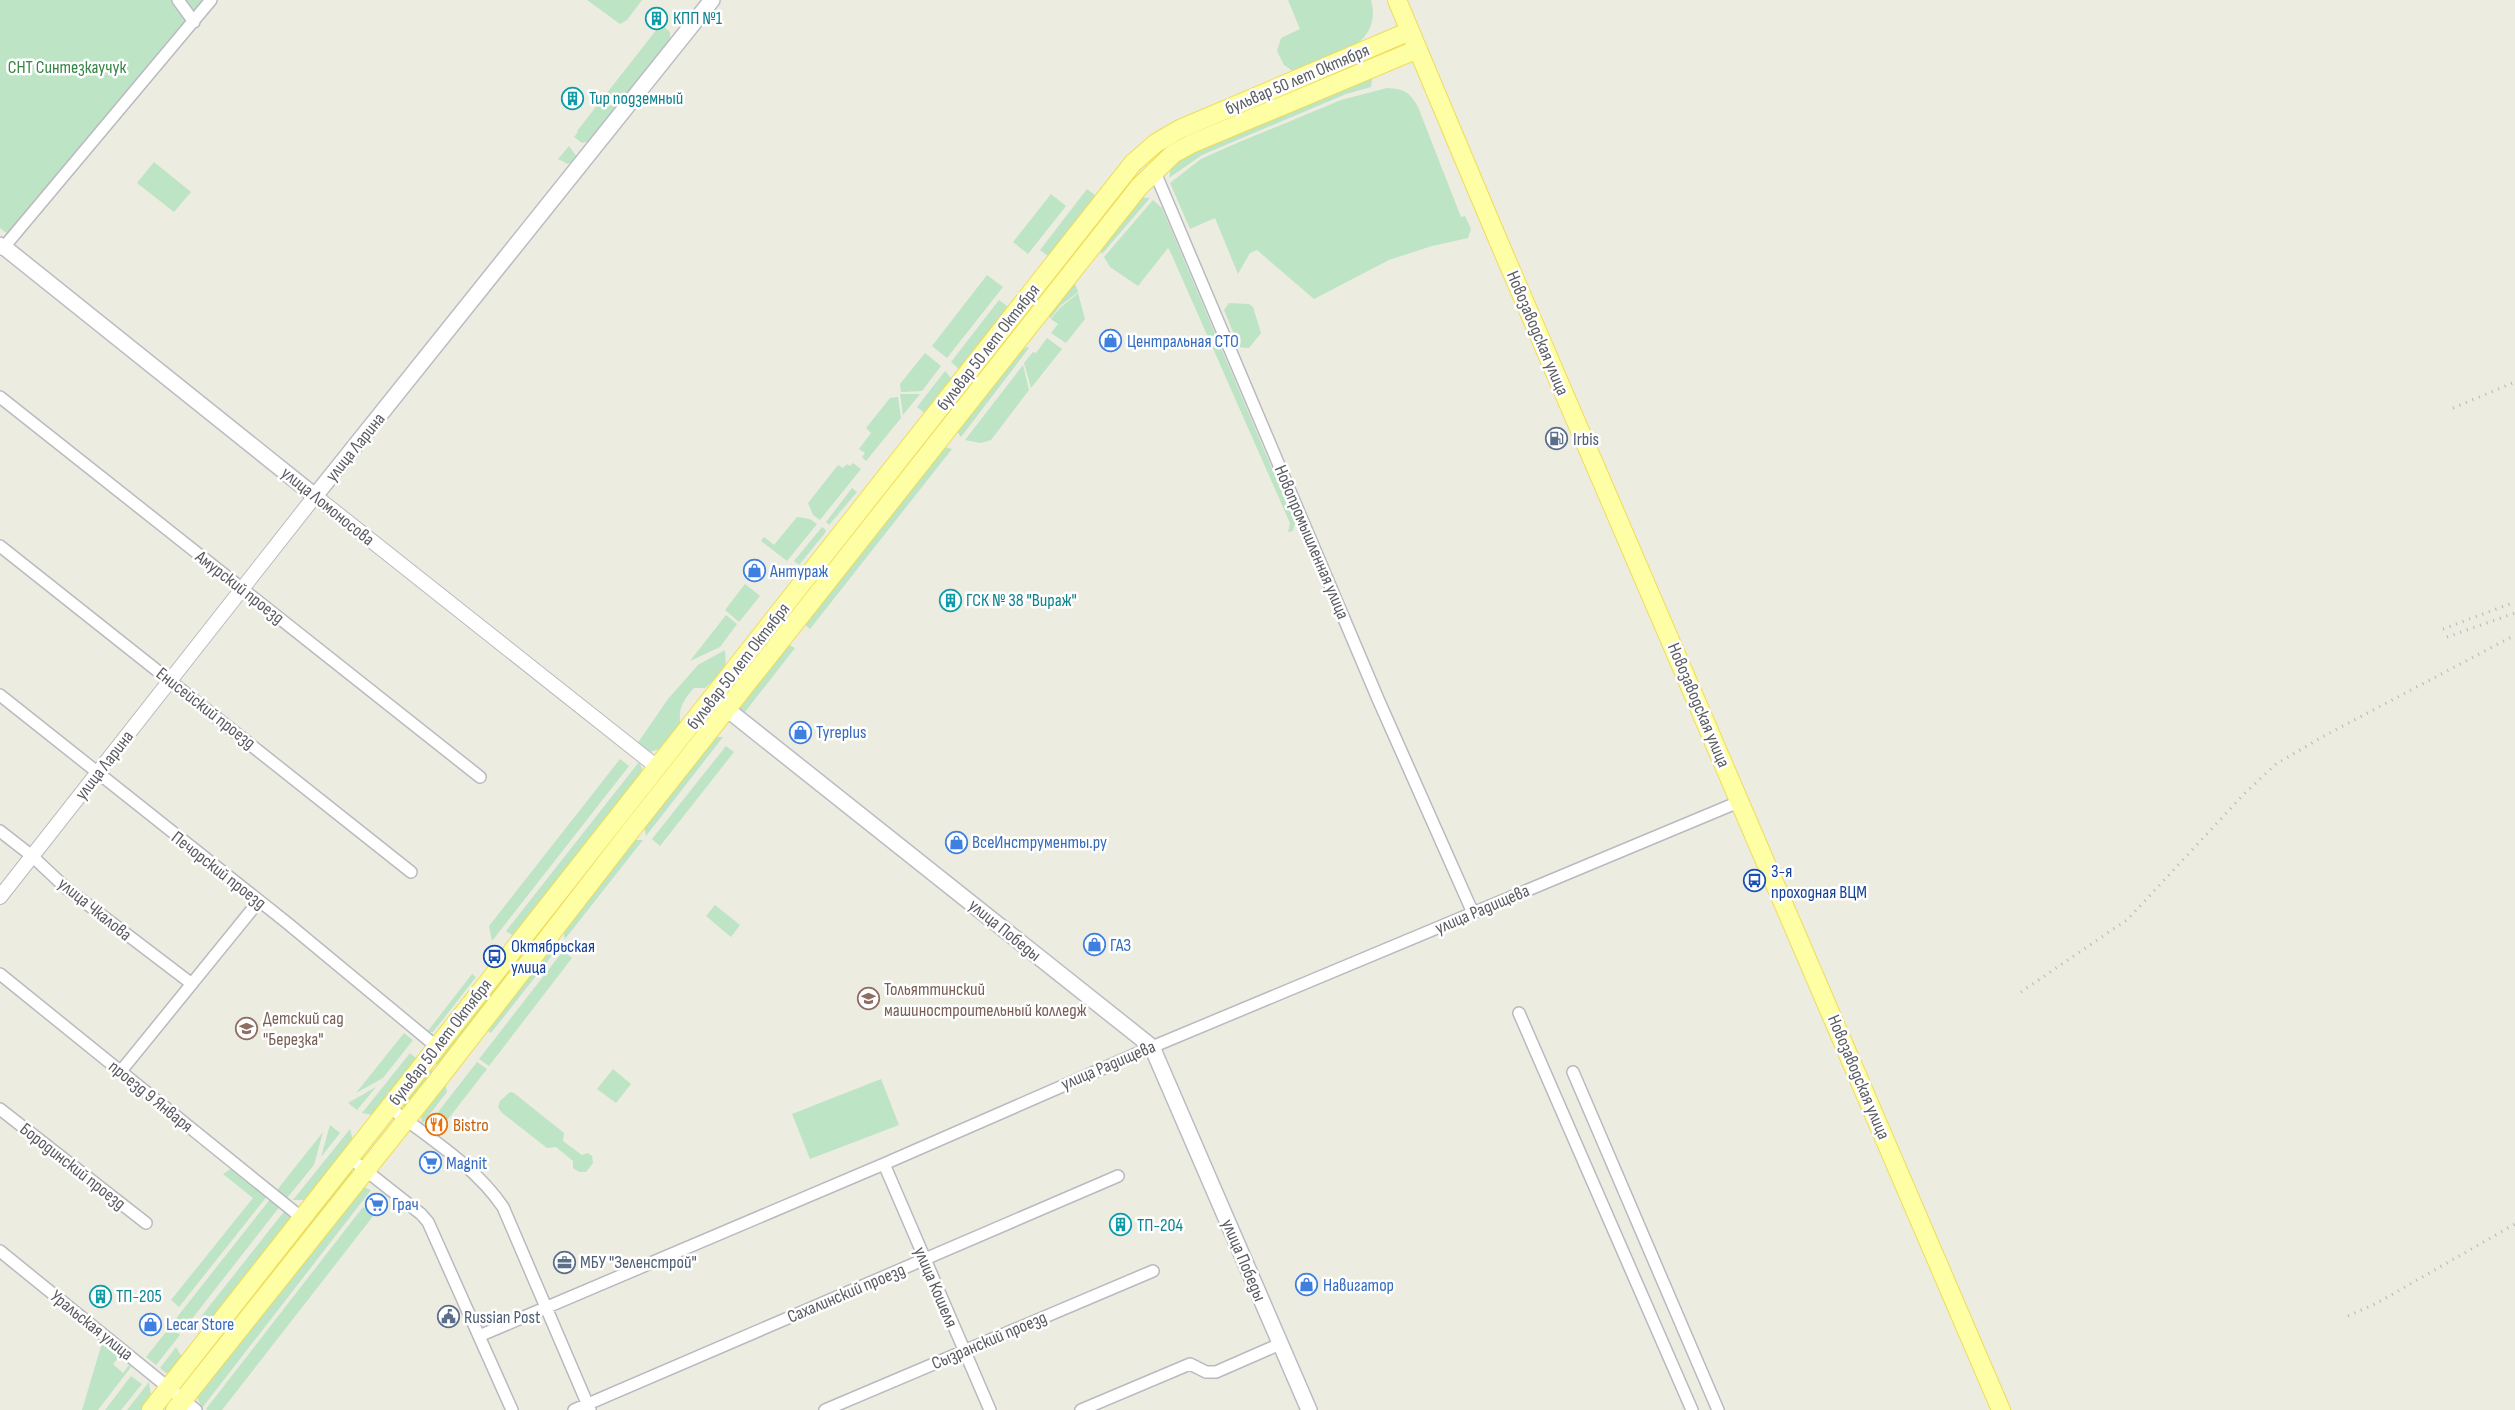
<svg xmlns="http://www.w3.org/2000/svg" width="2515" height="1410" font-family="'Sofia Sans Condensed',sans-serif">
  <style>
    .green { fill: #bde4c4 }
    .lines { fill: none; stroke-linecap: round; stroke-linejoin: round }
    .minor-casing { stroke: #b9bac0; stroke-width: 14 }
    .tertiary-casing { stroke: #b9bac0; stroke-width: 16 }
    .secondary-casing { stroke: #babcc3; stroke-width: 18 }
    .primary-casing { stroke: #efdd58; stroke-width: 20 }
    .minor { stroke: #fff; stroke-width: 11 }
    .tertiary { stroke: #fff; stroke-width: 14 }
    .secondary { stroke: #fff; stroke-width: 15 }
    .primary { stroke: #fefea5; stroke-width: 18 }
    .rail { stroke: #b4b5b5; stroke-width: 3; stroke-dasharray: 1 6; stroke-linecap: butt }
    .labels { text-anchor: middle; stroke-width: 5; stroke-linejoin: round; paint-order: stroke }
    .culture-label { font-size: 18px; fill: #0d838f; stroke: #fff; text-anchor: start }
    .park-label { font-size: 18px; fill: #368546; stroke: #fff }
    .street-label { font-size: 18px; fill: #5a5c62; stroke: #fff }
    .shop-label { font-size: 18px; fill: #366cbe; stroke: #fff; text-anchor: start }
    .service-label { font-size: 18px; fill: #4e5e75; stroke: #fff; text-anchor: start }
    .transit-label { font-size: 18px; fill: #164399; stroke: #fff; text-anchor: start }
    .education-label { font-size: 18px; fill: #785e54; stroke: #fff; text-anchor: start }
    .food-label { font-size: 18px; fill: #c56008; stroke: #fff; text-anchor: start }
  </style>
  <rect width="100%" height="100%" fill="#edece1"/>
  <!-- green -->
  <path class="green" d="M0 0H208L13 238 0 228Z
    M587 0H642L627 20 620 24Z
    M1288 0H1371C1384 48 1327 58 1294 72L1284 65 1277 51 1281 38 1300 29Z
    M661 24 670 32V39L590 141 582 143 574 137 578 132 577 131Z
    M1359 61V66L1198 132 1197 130Z
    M1372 79 1371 87 1346 94 1202 155 1169 178 1171 167 1192 151 1344 85Z
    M1387 88C1404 89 1410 92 1418 107L1461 217 1465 216 1471 229 1468 238 1432 246 1389 260 1314 299 1257 250 1250 253 1238 274 1215 218 1190 229 1170 183 1201 159 1230 146 1341 100Z
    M569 146 577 157 576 160 568 164 558 159Z
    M154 162 191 192 174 212 137 183Z
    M1133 176 1136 180 983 373 980 370Z
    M1087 189 1095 195 1093 202 1051 258 1040 250Z
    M1051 194 1066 206 1028 254 1013 242Z
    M1139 197 1150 198 1102 254 1099 249Z
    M1153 200 1162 208 1295 523 1293 531 1288 532 1290 523 1170 251 1168 248 1138 286 1110 267 1104 257Z
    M987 275 1003 287 947 358 932 346Z
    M1074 281 1078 292 1060 306 1051 318 1049 317 1058 299Z
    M1078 293 1085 319 1066 343 1051 333 1058 324 1051 319 1060 308Z
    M999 300 1011 309 959 369 951 362Z
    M1229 303 1249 304 1253 307 1261 333 1249 348 1239 347 1224 310Z
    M1047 338 1062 349 1031 388 1024 363 1033 352 1036 353Z
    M1027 347 1029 348 961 437 957 431 1010 359Z
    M925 353 941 366 922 391 901 392 900 384Z
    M1023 365 1029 390 991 440 981 443 965 440Z
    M945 371 952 379 927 415 917 407Z
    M964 391 966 395 828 568 826 566Z
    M900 394H920L903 415Z
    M898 397 901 418 866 461 862 457 865 453 859 449 871 433 866 428 890 398Z
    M944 447 952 449 810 629 802 622Z
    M853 463 861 469 820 520 813 515 808 503 838 465 843 468 847 464 850 466Z
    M852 488 857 492 829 525 826 522Z
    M797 517 810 519 817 524 787 561 761 541 764 537 774 545Z
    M822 527 826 530 825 533 799 565 794 561Z
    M815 580 817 582 733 688 731 687Z
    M745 584 760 596 739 622 725 610Z
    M726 615 737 624 720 647 690 661Z
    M787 644 795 648 741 717 739 705Z
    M725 650 726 669 705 688H694C683 700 677 710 681 727L664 748 649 752 637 744 668 699 698 665Z
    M703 722 704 724 439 1066 433 1061Z
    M714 737H723L646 836 644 824Z
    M726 746 734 752 660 846 652 839Z
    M620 759 629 766 492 941 489 926Z
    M639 762 643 771 528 922 512 935 506 931Z
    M633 840H643L565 939 563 931Z
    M715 905 740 925 731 937 706 916Z
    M550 948H558L491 1033 488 1031 501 1006Z
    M563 951 572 958 489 1066 479 1059Z
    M472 974 476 977 433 1032H427Z
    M404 1033 413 1040 383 1078 356 1093Z
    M410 1053 418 1060 373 1115 362 1113Z
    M477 1062 487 1069 445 1123 435 1116Z
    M427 1067 434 1072 405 1107 401 1105Z
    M613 1069 631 1084 616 1103 597 1089Z
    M444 1078 447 1092 422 1124 421 1112Z
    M881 1079 899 1125 810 1159 792 1114Z
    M376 1087 357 1110 348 1103Z
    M510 1092 514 1093 564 1133 563 1141 582 1155 588 1153 592 1156 593 1163 586 1172H579L573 1168V1161L556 1147 547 1148 501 1112 498 1107 500 1101Z
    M330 1125 340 1133 321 1157Z
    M350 1129 353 1141 307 1200H293Z
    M323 1132 314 1165 287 1198 277 1190Z
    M232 1168 268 1195 179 1307 171 1300 253 1198 223 1174Z
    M351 1170 353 1173 183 1387 180 1384Z
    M363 1187 371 1190 202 1408 197 1397V1393Z
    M271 1198 281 1205 184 1329 174 1321Z
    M363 1207 374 1215 222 1410H208L206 1409Z
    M286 1209 291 1219 211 1326 196 1323Z
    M170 1327 180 1335 156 1365 146 1357Z
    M102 1343 119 1357 113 1364 123 1373 129 1365 131 1367 98 1410H82Z
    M176 1347 183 1359 171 1372 166 1373 160 1368Z
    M131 1376 142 1384 121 1410H105Z
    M149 1382 151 1396 143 1410H127Z"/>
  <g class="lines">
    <defs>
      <path id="minor" d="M178 0 194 22
        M1154 170 1378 699 1473 913
        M0 243 4 247 211 0
        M0 397 480 777
        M0 546 411 872
        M0 695 286 922 437 1047
        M0 831 32 856 66 888 192 984
        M0 974 302 1218
        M1519 1013 1692 1410
        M121 1071 259 901
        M1573 1072 1718 1410
        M389 1107C429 1138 474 1165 503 1207L590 1410
        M0 1109 146 1223
        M350 1158 421 1214 428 1222 512 1410
        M884 1164 990 1410
        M0 1251 196 1410
        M479 1336 884 1164 1152 1047 1741 801
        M574 1410 1118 1176
        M825 1410 1153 1271
        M1081 1410 1190 1364 1206 1372H1216L1280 1344"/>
      <path id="tertiary" d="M0 897 315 496 657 767"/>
      <path id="secondary" d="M0 247H4L315 496 712 0
        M718 702 1152 1047 1309 1410"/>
      <path id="primary" d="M1397 0 1498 240 2001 1410
        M151 1410 1133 163 1156 143 1180 129 1410 31
        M175 1410 437 1081 632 829 1139 187 1173 154 1191 144 1418 49"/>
    </defs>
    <!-- minor casing -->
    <use href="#minor" class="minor-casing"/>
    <!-- tertiary casing -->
    <use href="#tertiary" class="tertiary-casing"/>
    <!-- secondary casing -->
    <use href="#secondary" class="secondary-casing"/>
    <!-- primary casing -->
    <use href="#primary" class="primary-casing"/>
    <!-- minor -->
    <use href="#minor" class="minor"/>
    <!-- tertiary -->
    <use href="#tertiary" class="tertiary"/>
    <!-- secondary -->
    <use href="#secondary" class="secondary"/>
    <!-- primary -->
    <use href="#primary" class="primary"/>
    <!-- rail -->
    <path class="rail" d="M2453 408 2515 382
      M2443 629 2515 602
      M2447 637 2515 613
      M2021 992 2128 919 2244 794 2276 764 2324 736 2515 635
      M2348 1316 2377 1303 2515 1224"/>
  </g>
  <!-- icons -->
  <defs>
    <symbol id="building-ring" viewBox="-11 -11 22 22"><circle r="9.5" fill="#fff" stroke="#0f9aa8" stroke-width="1.5"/><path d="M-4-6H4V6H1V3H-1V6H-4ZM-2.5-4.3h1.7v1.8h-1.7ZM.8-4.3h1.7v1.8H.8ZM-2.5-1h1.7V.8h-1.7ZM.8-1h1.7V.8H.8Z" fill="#0f9aa8"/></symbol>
    <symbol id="shop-ring" viewBox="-11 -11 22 22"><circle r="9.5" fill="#fff" stroke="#3f7fe0" stroke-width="1.5"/><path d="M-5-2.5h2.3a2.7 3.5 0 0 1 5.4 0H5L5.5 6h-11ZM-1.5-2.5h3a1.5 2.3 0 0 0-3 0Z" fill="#3f7fe0"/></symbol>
    <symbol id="fuel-ring" viewBox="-11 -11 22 22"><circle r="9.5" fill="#fff" stroke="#5c6f8a" stroke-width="1.5"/><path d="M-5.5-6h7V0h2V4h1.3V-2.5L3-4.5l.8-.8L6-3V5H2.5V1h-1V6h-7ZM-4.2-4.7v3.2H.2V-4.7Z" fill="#5c6f8a"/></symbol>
    <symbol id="bus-ring" viewBox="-11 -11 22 22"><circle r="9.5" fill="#fff" stroke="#1a4fb4" stroke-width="1.5"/><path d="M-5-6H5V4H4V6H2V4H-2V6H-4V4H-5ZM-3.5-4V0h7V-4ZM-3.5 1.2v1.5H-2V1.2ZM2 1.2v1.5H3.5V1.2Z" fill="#1a4fb4"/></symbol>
    <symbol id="university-ring" viewBox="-11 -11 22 22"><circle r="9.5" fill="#fff" stroke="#8d6e63" stroke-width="1.5"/><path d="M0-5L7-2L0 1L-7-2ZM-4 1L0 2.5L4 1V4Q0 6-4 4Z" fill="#8d6e63"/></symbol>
    <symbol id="school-ring" viewBox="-11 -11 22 22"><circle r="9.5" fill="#fff" stroke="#8d6e63" stroke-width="1.5"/><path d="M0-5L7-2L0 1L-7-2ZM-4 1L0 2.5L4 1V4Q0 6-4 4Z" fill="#8d6e63"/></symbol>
    <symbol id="restaurant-ring" viewBox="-11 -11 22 22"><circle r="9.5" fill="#fff" stroke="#e8710a" stroke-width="1.5"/><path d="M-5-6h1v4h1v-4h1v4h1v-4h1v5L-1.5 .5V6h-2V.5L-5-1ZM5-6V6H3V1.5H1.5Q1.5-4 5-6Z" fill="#e8710a"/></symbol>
    <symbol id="supermarket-ring" viewBox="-11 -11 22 22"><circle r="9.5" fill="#fff" stroke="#3f7fe0" stroke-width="1.5"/><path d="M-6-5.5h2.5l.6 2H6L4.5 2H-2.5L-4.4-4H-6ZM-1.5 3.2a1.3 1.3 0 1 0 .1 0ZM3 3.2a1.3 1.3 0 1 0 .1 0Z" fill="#3f7fe0"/></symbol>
    <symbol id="office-ring" viewBox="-11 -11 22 22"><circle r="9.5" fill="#fff" stroke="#5c6f8a" stroke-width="1.5"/><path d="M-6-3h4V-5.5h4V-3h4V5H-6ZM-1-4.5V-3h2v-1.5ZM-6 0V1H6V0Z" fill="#5c6f8a"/></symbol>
    <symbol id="civic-ring" viewBox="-11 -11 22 22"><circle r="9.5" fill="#fff" stroke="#5c6f8a" stroke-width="1.5"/><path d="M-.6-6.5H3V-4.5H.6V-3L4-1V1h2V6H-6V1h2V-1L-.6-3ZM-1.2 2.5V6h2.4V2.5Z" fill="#5c6f8a"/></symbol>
  </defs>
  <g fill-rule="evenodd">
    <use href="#building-ring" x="644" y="6" width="25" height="25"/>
    <use href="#building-ring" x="560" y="86" width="25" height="25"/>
    <use href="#shop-ring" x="1098" y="328" width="25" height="25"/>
    <use href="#fuel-ring" x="1544" y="426" width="25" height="25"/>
    <use href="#shop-ring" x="742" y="558" width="25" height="25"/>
    <use href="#building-ring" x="938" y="588" width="25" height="25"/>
    <use href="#shop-ring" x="788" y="720" width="25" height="25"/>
    <use href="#shop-ring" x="944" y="830" width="25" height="25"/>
    <use href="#bus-ring" x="1742" y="868" width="25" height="25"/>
    <use href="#shop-ring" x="1082" y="932" width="25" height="25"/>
    <use href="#bus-ring" x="482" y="944" width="25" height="25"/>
    <use href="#university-ring" x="856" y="986" width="25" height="25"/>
    <use href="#school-ring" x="234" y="1016" width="25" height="25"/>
    <use href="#restaurant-ring" x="424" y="1112" width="25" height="25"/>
    <use href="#supermarket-ring" x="418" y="1150" width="25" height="25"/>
    <use href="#supermarket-ring" x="364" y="1192" width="25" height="25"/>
    <use href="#building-ring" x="1108" y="1212" width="25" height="25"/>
    <use href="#office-ring" x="552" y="1250" width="25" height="25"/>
    <use href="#shop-ring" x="1294" y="1272" width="25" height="25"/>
    <use href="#building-ring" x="88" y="1284" width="25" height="25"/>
    <use href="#civic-ring" x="436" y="1304" width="25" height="25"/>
    <use href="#shop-ring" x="138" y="1312" width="25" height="25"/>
  </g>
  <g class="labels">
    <!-- culture labels -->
    <g class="culture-label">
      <text x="673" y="24">КПП №1</text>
      <text x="589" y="104">Тир подземный</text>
      <text x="966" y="606">ГСК № 38 "Вираж"</text>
      <text x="1137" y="1231">ТП-204</text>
      <text x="116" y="1302">ТП-205</text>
    </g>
    <!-- park labels -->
    <g class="park-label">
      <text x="67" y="73">СНТ Синтезкаучук</text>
    </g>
    <!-- street labels -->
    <g class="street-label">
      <text transform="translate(1297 79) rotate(-23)" y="6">бульвар 50 лет Октября</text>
      <text transform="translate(1538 333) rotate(67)" y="6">Новозаводская улица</text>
      <text transform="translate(988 347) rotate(-52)" y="6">бульвар 50 лет Октября</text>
      <text transform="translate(355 447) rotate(-51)" y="6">улица Ларина</text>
      <text transform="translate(328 506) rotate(39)" y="6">улица Ломоносова</text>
      <text transform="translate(1312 542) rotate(67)" y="6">Новопромышленная улица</text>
      <text transform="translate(240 587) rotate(38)" y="6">Амурский проезд</text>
      <text transform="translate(738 666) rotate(-52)" y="6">бульвар 50 лет Октября</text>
      <text transform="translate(1699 705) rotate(67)" y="6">Новозаводская улица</text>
      <text transform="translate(206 708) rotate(38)" y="6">Енисейский проезд</text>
      <text transform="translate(104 765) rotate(-52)" y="6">улица Ларина</text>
      <text transform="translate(219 870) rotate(38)" y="6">Печорский проезд</text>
      <text transform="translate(95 909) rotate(39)" y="6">улица Чкалова</text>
      <text transform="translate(1482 909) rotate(-23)" y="6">улица Радищева</text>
      <text transform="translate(1005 930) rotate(39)" y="6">улица Победы</text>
      <text transform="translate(440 1042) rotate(-52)" y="6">бульвар 50 лет Октября</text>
      <text transform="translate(1108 1065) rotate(-23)" y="6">улица Радищева</text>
      <text transform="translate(1859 1077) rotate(67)" y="6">Новозаводская улица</text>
      <text transform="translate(151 1096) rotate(39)" y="6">проезд 9 Января</text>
      <text transform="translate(73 1166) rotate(38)" y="6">Бородинский проезд</text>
      <text transform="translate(1244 1260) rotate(67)" y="6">улица Победы</text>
      <text transform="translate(936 1287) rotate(67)" y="6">улица Кошеля</text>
      <text transform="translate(846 1293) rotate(-23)" y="6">Сахалинский проезд</text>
      <text transform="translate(92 1325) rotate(39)" y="6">Уральская улица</text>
      <text transform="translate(989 1340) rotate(-23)" y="6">Сызранский проезд</text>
    </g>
    <!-- shop labels -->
    <g class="shop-label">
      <text x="1127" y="347">Центральная СТО</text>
      <text x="770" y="577">Антураж</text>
      <text x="816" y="738">Tyreplus</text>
      <text x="972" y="848">ВсеИнструменты.ру</text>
      <text x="1110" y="951">ГАЗ</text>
      <text x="446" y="1169">Magnit</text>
      <text x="392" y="1210">Грач</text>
      <text x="1323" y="1291">Навигатор</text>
      <text x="166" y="1330">Lecar Store</text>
    </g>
    <!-- service labels -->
    <g class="service-label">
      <text x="1573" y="445">Irbis</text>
      <text x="580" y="1268">МБУ "Зеленстрой"</text>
      <text x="464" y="1323">Russian Post</text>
    </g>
    <!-- transit labels -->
    <g class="transit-label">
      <text x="1771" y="877">3-я<tspan x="1771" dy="21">проходная ВЦМ</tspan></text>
      <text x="511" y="952">Октябрьская<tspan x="511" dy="21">улица</tspan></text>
    </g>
    <!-- education labels -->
    <g class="education-label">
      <text x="884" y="995">Тольяттинский<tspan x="884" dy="21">машиностроительный колледж</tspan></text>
      <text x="263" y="1024">Детский сад<tspan x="263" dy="21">"Березка"</tspan></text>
    </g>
    <!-- food labels -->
    <g class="food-label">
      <text x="453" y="1131">Bistro</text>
    </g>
  </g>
</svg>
